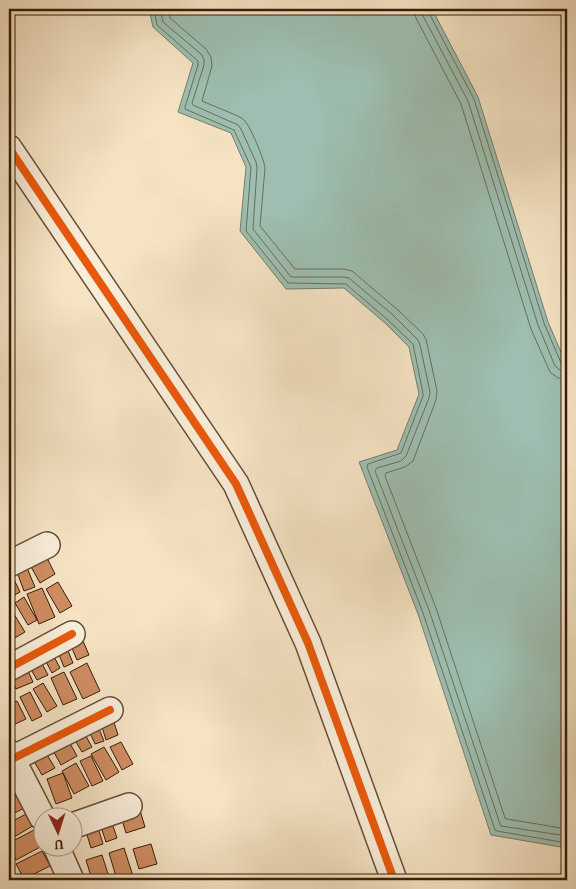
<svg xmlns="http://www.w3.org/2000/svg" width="576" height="889" font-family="Alegreya,serif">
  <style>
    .water { fill: #9dbeb0; stroke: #747e6c }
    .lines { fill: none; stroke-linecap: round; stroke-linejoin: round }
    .shore { stroke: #6a6e5b; stroke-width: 1 }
    .building { fill: #d08d63; stroke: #371d06 }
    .minor-casing { stroke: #664e36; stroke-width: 28 }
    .minor { stroke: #f8edd9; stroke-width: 25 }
    .cycleway-casing { stroke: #f8edd9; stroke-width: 11 }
    .cycleway { stroke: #e8590c; stroke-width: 8 }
  </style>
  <rect width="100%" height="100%" fill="#f5e3c4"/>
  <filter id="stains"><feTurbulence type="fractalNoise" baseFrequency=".004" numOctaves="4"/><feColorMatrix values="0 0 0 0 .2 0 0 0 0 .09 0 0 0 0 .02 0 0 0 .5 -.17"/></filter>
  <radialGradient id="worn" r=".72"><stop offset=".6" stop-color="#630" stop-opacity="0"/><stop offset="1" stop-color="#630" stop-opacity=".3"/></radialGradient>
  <!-- water -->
  <path class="water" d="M149 9H432L478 97 548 322 567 366V848L491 835 418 614 359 462 397 450 419 394 409 347 385 323 344 288 286 289 240 231 246 167 231 133 178 112 193 63 153 27Z"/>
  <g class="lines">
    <!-- shore -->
    <path class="shore" d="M154 9 157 25 198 61V65L185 107V109L234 130 251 167 246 231 288 283 346 284 388 320 413 344 423 393V396L401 453 368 464 367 467 423 613 495 830 497 831 567 843
      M160 9 163 22 201 54 204 59V65L192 103 193 105 238 125 241 129 256 162 257 168 253 229 291 277H344L349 278 393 315 418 340 420 345 430 392 429 398 406 456 401 461 377 468 375 471 429 610 500 824 501 826 567 836
      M168 9 170 18 206 49 211 57 212 66 202 101 238 116C241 118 242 118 245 121 251 128 264 159 265 168L260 226 295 269H344L352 271 398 310 423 334 426 339 437 391 436 400 413 461 405 467 386 473 385 476 436 608 505 818 507 819 567 829
      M414 9 416 18 461 104 531 329 550 372 558 378 567 379
      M422 9 423 16 468 101 538 325 555 366 561 371 567 372
      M428 9 429 13 474 99 544 323 561 363 563 365 567 366"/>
  </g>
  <!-- building -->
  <path class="building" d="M46 556 55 574 40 583 30 565Z
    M27 568 35 587 24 591 17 572Z
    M10 571 20 592 11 597 9 593V572Z
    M58 582 72 606 60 613 46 589Z
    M42 588 55 617 39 624 27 594Z
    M24 597 37 620 28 625 15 603Z
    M9 606 25 632 13 639 9 632Z
    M80 634 89 655 77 660 68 639Z
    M64 641 73 663 64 667 55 645Z
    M50 649 60 668 52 673 42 654Z
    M38 656 48 675 37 680 27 662Z
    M24 662 33 682 16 689 9 674Z
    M87 663 100 691 83 699 70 672Z
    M64 672 77 699 63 705 51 678Z
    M43 683 57 706 47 712 33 689Z
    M9 686 14 695 9 698Z
    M30 692 42 716 32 721 20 697Z
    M17 701 26 719 13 725 9 716V705Z
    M111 713 118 735 106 740 99 717Z
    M97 724 104 741 95 744 88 728Z
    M82 729 92 747 82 752 72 735Z
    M67 738 77 756 61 765 51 747Z
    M121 742 133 764 122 770 110 747Z
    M104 747 119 772 106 780 91 754Z
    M43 748 55 768 42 775 31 756Z
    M91 756 103 781 92 786 80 761Z
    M76 763 89 786 74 794 62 771Z
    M63 773 72 798 56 804 47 779Z
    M19 794 26 807 9 816V799Z
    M139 807 145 827 126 833 120 813Z
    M30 812 36 824 9 840V823Z
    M110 817 117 838 106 842 99 821Z
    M96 821 103 844 91 848 84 825Z
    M34 830 42 846 16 860 9 848V843Z
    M151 844 157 864 139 869 133 849Z
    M124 848 133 876 117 880 109 853Z
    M42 851 50 866 24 879 16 864Z
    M102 855 110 880H92L86 860Z
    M57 873 60 880H35Z"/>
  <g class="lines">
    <defs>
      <path id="minor" d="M9 148 236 484 308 643 394 880
        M9 564 47 545
        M9 668 72 634
        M9 753 42 817
        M12 759 110 710
        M72 826 129 806
        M56 846 71 880"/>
    </defs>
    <!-- minor casing -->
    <use href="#minor" class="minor-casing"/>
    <!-- minor -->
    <use href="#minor" class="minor"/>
    <defs>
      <path id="cycleway" d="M9 148 236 484 308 643 394 880
        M9 668 72 634
        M12 759 110 710"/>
    </defs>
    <!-- cycleway casing -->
    <use href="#cycleway" class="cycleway-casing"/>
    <!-- cycleway -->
    <use href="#cycleway" class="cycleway"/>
  </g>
  <!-- margin -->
  <rect width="576" height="889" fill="none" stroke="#f5e3c4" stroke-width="30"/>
  <rect x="10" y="10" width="556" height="869" fill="none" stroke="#371d06" stroke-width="2.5"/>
  <rect x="15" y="15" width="546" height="859" fill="none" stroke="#371d06"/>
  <!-- north arrow -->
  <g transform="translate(58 832) rotate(176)"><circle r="24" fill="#f8edd9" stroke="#ab9a85"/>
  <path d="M0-4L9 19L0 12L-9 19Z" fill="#8f2418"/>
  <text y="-8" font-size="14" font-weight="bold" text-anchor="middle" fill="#371d06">U</text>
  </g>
  <rect width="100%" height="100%" filter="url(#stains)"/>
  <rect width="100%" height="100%" fill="url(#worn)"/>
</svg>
